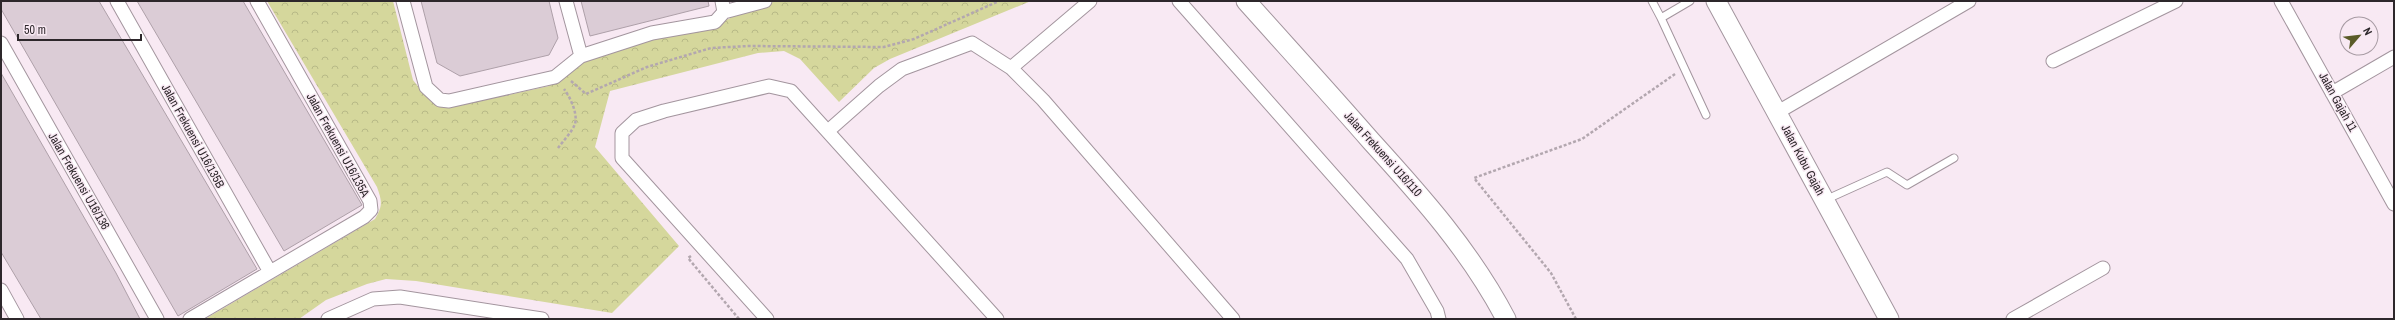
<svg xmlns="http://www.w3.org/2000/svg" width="2395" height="320" font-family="'Archivo Narrow',sans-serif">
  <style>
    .park { fill: url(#park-crowns) }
    .building { fill: #dbccd6; stroke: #aea0a9 }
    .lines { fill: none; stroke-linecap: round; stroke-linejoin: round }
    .lane-casing { stroke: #a3959e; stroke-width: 9 }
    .street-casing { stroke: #a3959e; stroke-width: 15 }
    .secondary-casing { stroke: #a3959e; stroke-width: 21 }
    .path { stroke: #b3a7af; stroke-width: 2.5; stroke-dasharray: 3 2; stroke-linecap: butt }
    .lane { stroke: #fff; stroke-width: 7 }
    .street { stroke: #fff; stroke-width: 13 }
    .secondary { stroke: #fff; stroke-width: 19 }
    .labels { text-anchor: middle; stroke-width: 3; stroke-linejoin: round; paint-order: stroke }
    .street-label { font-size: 12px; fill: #2d272b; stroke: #f8e9f3 }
  </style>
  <defs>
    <pattern id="park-crowns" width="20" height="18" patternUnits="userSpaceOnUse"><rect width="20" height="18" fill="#d5d79c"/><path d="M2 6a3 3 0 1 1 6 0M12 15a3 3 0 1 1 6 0" fill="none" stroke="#b7b987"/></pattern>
  </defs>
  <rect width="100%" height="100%" fill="#f8e9f3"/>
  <!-- park -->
  <path class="park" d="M267 1H393L413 80 424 94 452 107 549 86 564 76 580 55 659 32 729 19 736 12 777 1H1031L890 59 874 68 839 102 800 59 784 51 758 53 610 91 595 147 679 246 612 313 416 281 386 279 367 284 326 300 299 319H205L375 219C383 206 382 201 377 187Z"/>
  <!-- building -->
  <path class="building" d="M1 1H99L257 269 178 316 1 9Z
    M137 1H243L362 205 284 251Z
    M421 1H549L558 38 549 55 460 76 437 63Z
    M581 1H708L709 6 590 36Z
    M1 73 116 273 140 319H41L1 252Z"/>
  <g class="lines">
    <defs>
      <path id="lane" d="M1652 1 1661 18 1690 1
        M1661 18 1706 115
        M1825 200 1887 172 1907 185 1954 158"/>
      <path id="street" d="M117 1 270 272
        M403 1 426 87 440 100 449 101 555 77 581 56 652 33 715 22 724 12 722 1
        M566 1 581 56
        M1179 1 1407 259 1437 311 1439 319
        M2281 1 2394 204
        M724 12 765 1
        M1 43 157 319
        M2053 61 2176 1
        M1011 68 1043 100 1233 319
        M2332 93 2394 57
        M1778 112 1969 1
        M828 131 879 86 902 69 972 43 1011 68 1090 1
        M1 290 17 319
        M190 319 364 217 371 210 370 201 257 1
        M328 319 373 299 400 297 542 319
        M767 319 622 158V133L636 120 664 111 769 86 791 91 997 319
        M2013 319 2103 268"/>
      <path id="secondary" d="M1246 1C1288 48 1330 94 1371 141 1422 197 1471 252 1506 319
        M1716 1 1889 319"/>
    </defs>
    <!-- lane casing -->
    <use href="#lane" class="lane-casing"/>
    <!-- street casing -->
    <use href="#street" class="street-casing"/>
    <!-- secondary casing -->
    <use href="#secondary" class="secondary-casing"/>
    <!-- path -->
    <path class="path" d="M571 81 586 94 647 67 711 48 748 46 884 47 914 39 999 1
      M558 148C563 141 572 132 575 124 578 113 570 97 564 89
      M691 256 688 258 739 319
      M1576 319 1551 273 1474 178 1582 139 1675 74"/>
    <!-- lane -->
    <use href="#lane" class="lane"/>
    <!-- street -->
    <use href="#street" class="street"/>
    <!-- secondary -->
    <use href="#secondary" class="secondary"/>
  </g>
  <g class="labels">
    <!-- street labels -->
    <g class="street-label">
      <text transform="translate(2338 102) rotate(61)" y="4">Jalan Gajah 11</text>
      <text transform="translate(193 136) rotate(61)" y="4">Jalan Frekuensi U16/135B</text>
      <text transform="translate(338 145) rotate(61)" y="4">Jalan Frekuensi U16/135A</text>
      <text transform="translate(1383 154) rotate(48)" y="4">Jalan Frekuensi U16/110</text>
      <text transform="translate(1803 160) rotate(62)" y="4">Jalan Kubu Gajah</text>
      <text transform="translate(79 181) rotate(60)" y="4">Jalan Frekuensi U16/136</text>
    </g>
  </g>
  <!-- border -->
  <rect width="2395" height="320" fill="none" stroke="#2d272b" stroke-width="4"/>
  <!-- north arrow -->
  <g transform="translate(2359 36) rotate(62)"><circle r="19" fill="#f8e9f3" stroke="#a79ba3"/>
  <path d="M0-3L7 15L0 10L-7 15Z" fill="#5a5b28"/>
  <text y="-6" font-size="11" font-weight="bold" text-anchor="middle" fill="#2d272b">N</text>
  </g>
  <!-- scale -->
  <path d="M18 34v6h123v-6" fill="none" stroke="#2d272b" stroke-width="2"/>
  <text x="24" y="34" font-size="12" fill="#2d272b" stroke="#f8e9f3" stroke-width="3" paint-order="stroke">50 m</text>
</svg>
